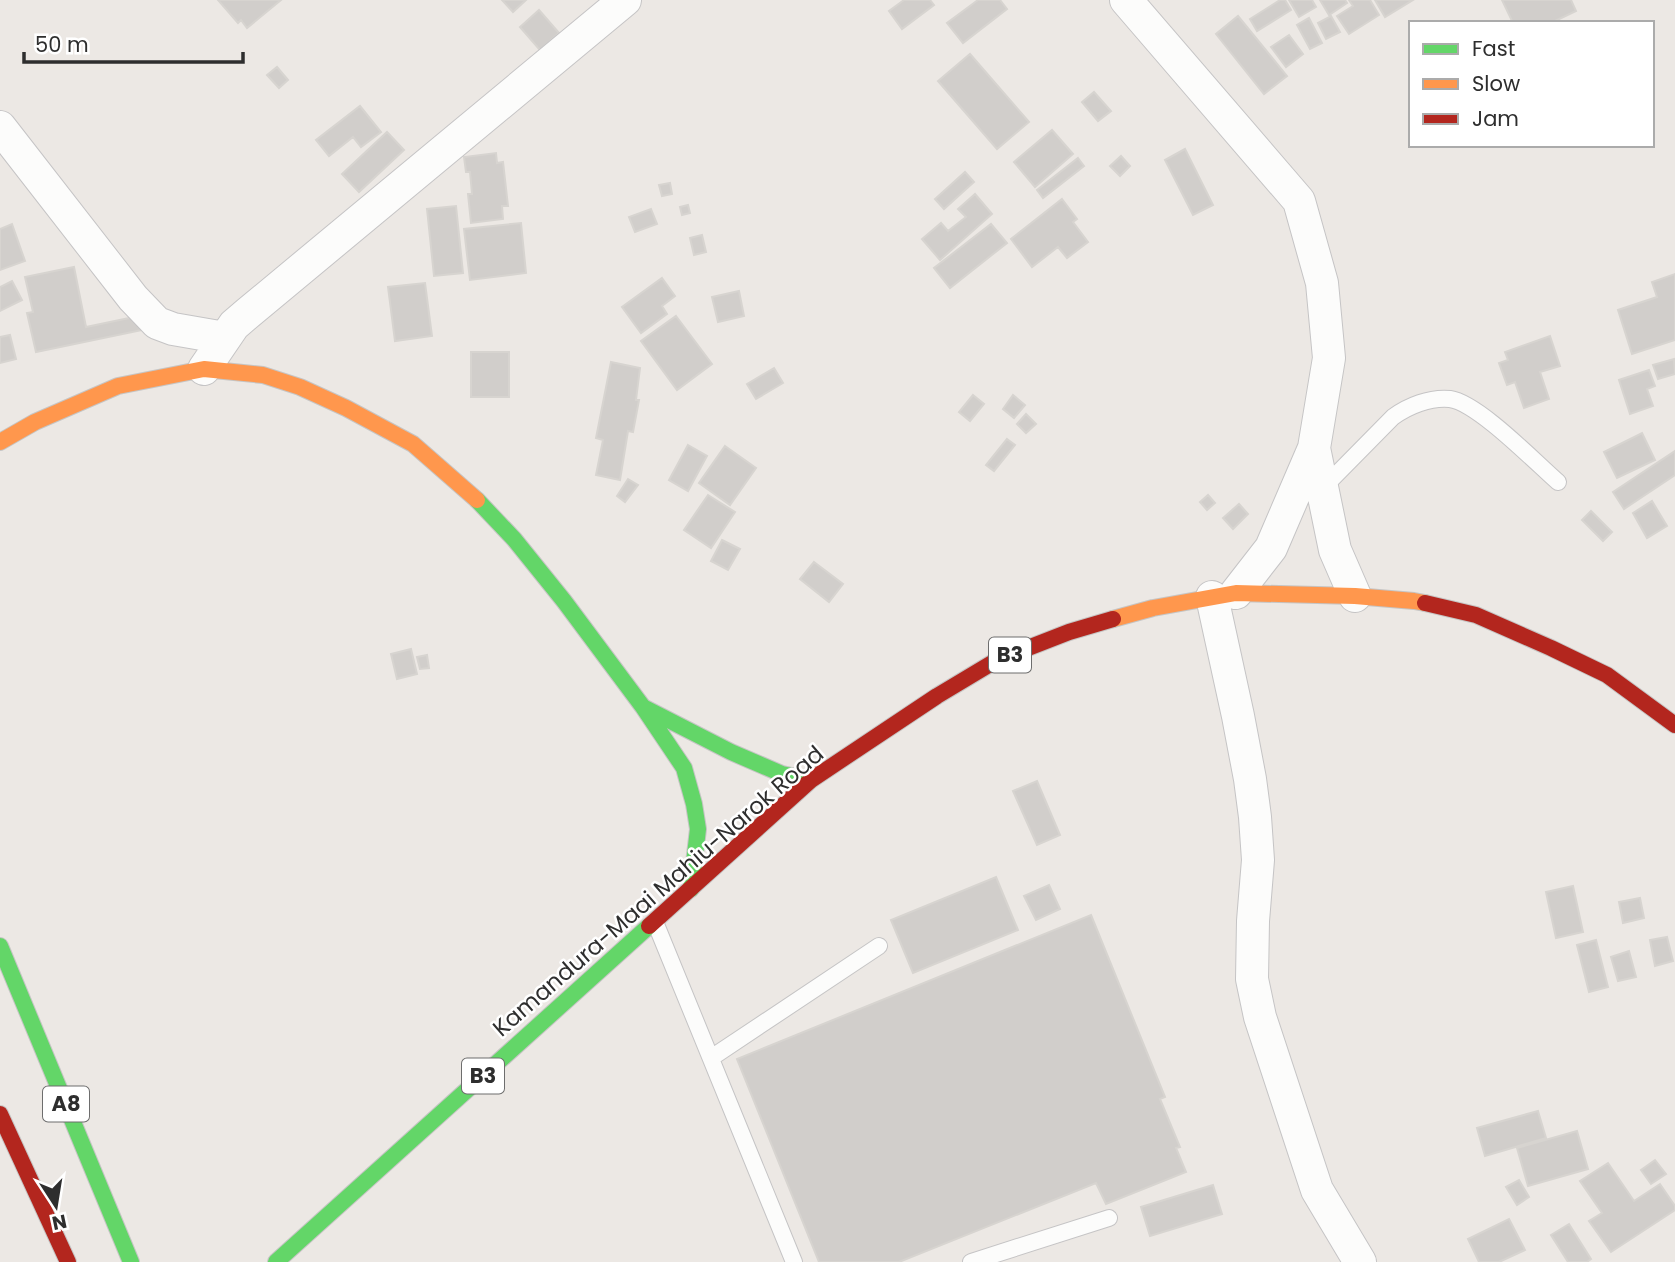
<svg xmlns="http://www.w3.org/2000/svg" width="1675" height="1262" font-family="Poppins,sans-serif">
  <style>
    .building { fill: #d1cecb; stroke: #d7d4d0; stroke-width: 2 }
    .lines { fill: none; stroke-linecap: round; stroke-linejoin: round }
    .lane-casing { stroke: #c5c4c5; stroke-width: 18 }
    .street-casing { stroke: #c5c4c5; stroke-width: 34 }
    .fast-casing { stroke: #c6c5c4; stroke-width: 18 }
    .slow-casing { stroke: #c6c5c4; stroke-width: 18 }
    .jam-casing { stroke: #c6c5c4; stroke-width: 18 }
    .lane { stroke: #fcfcfb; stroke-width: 16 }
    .street { stroke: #fcfcfb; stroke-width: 32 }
    .fast { stroke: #63d668; stroke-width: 16 }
    .slow { stroke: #ff974d; stroke-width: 16 }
    .jam { stroke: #b3261e; stroke-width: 16 }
    .labels { text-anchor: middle; stroke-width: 5; stroke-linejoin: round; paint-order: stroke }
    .shield { fill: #fff; stroke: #6d6d6d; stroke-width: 2 }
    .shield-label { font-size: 21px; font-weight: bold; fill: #2e2e2e }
    .street-label { font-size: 23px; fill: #2e2e2e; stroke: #fff }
  </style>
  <rect width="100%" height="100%" fill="#ece8e4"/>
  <!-- building -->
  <path class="building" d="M218 0H281L247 28 241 20 238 23Z
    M502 0H526L513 12Z
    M904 0H930L934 5 902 29 889 11Z
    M978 0H1000L1007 9 963 43 947 23Z
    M1280 0H1285L1291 10 1257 31 1250 19Z
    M1289 0H1312L1316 7 1299 17Z
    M1320 0H1345L1347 3 1329 15Z
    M1349 0H1370L1379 15 1349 34 1337 16 1353 6Z
    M1375 0H1413L1385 17Z
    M1502 0H1571L1576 11 1551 23H1513Z
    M539 10 559 33 540 50 520 27Z
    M1238 16 1287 76 1264 94 1216 34Z
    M1331 16 1340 32 1326 39 1318 23Z
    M1309 18 1322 43 1310 49 1297 25Z
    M1289 35 1303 54 1286 67 1271 47Z
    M970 54 1029 122 997 149 938 81Z
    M277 67 288 80 279 88 267 75Z
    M1094 92 1111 111 1098 121 1082 102Z
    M360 106 381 132 361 147 353 137 329 156 316 140Z
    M1052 130 1073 154 1035 187 1014 162Z
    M387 132 404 150 359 192 342 174Z
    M1185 149 1213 205 1193 215 1165 160Z
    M496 153 497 163 503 162 508 206H502L503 219 471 223 468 194H472L470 172H466L464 157Z
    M1121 156 1130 166 1120 176 1110 166Z
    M1078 158 1084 166 1043 198 1037 190Z
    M965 172 974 182 944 209 935 199Z
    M670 183 672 194 662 196 659 185Z
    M975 194 992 214 940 260 922 239 941 223 948 231 966 217 958 209Z
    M1062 199 1077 219 1073 222 1088 242 1067 258 1058 247 1032 267 1011 239Z
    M688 205 690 213 682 215 680 207Z
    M456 206 463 273 434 276 427 209Z
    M651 209 657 224 635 232 629 217Z
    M521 223 526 273 470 280 464 229Z
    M12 224 25 261 0 270V229Z
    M991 224 1007 243 950 288 934 268Z
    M702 235 706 252 694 255 690 238Z
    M74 267 86 327 139 316 142 330 36 352 27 313 33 312 25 277Z
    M1675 274V340L1632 354 1618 310 1657 297 1652 282Z
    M662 278 675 296 662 306 667 314 641 333 622 307Z
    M12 281 22 300 0 311V287Z
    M425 283 432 336 395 341 388 287Z
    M739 291 744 316 718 322 712 297Z
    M676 316 712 364 677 390 641 341Z
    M10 335 16 359 0 363V337Z
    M1550 336 1560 366 1540 372 1549 399 1524 408 1515 382 1507 385 1499 363 1508 360 1505 352Z
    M471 352H509V397H471Z
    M1674 359 1675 374 1658 379 1653 365Z
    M611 362 640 368 636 400H639L633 432 628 431 620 480 596 475 603 440 596 438Z
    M774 368 783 383 756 399 747 384Z
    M1649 370 1655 386 1647 389 1653 406 1630 414 1619 380Z
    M973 395 984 404 970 421 959 412Z
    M1013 395 1025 405 1014 418 1003 409Z
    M1026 414 1036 424 1026 433 1017 424Z
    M1642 433 1655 460 1617 478 1604 452Z
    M1007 439 1015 445 994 471 986 465Z
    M688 445 707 456 688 491 669 480Z
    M725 446 756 468 730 505 699 483Z
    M1675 451V475L1624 509 1613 492Z
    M628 479 638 485 625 502 617 496Z
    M708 495 735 512 711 548 684 530Z
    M1208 495 1215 503 1207 510 1200 502Z
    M1652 501 1667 526 1647 538 1633 513Z
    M1239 504 1248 514 1233 529 1223 518Z
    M1591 511 1612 532 1603 541 1582 520Z
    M722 540 740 549 728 570 711 561Z
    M814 562 843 584 829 602 800 579Z
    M411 649 417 674 397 679 391 654Z
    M427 655 429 668 420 669 417 657Z
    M1037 781 1060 835 1037 845 1013 791Z
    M996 877 1018 930 913 973 891 920Z
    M1049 885 1060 909 1036 920 1024 896Z
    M1573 886 1583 932 1556 938 1546 892Z
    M1640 898 1644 918 1623 923 1619 902Z
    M1091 915 1165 1097 1160 1099 1180 1147 1176 1148 1186 1172 1106 1204 1096 1183 899 1262H819L737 1059Z
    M1667 937 1673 961 1655 966 1650 940Z
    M1596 940 1608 987 1589 992 1577 945Z
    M1629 951 1636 977 1618 981 1611 957Z
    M1538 1111 1546 1138 1485 1156 1477 1128Z
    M1577 1131 1588 1169 1528 1186 1517 1148Z
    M1655 1160 1666 1174 1651 1184 1641 1170Z
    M1608 1163 1634 1201 1660 1184 1675 1206V1210L1611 1252 1589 1221 1602 1213 1580 1181Z
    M1519 1180 1529 1197 1517 1205 1506 1187Z
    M1213 1185 1222 1214 1150 1236 1141 1207Z
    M1509 1219 1525 1250 1499 1262H1479L1468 1239Z
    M1569 1224 1591 1259 1587 1262H1568L1551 1235Z"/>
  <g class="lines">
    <defs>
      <path id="lane" d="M1322 489 1393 417C1408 406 1430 397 1450 399 1478 403 1535 462 1558 482
        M655 922 794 1262
        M711 1058 879 946
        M971 1262 1109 1218"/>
      <path id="street" d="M1126 0 1299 201 1322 283 1329 358 1314 448 1335 550 1355 596
        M0 127 133 298 157 323 173 329 225 338
        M204 369 234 325 248 313 625 0
        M1236 593 1271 548 1314 448
        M1212 597 1238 716 1250 779 1255 817 1258 860 1253 921 1252 979 1260 1017 1317 1190 1360 1262"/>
      <path id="fast" d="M477 500 514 539 564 601 643 707 684 768 694 804 698 829 691 889
        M645 708 731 752 782 774 811 780
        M0 946 131 1262
        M276 1262 649 926"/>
      <path id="slow" d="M0 442 35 422 118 386 204 369 263 375 300 387 346 408 413 444 477 500
        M1113 619 1153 608 1236 593 1355 596 1414 601 1425 603"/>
      <path id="jam" d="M1425 603 1476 615 1551 648 1607 675 1675 725
        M649 926 811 780 937 696 997 660 1069 632 1113 619
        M0 1114 68 1262"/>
    </defs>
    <!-- lane casing -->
    <use href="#lane" class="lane-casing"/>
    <!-- street casing -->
    <use href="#street" class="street-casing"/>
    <!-- fast casing -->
    <use href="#fast" class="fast-casing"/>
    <!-- slow casing -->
    <use href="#slow" class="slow-casing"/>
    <!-- jam casing -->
    <use href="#jam" class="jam-casing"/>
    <!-- lane -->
    <use href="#lane" class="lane"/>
    <!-- street -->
    <use href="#street" class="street"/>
    <!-- fast -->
    <use href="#fast" class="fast"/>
    <!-- slow -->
    <use href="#slow" class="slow"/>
    <!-- jam -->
    <use href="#jam" class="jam"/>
  </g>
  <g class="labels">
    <!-- shield labels -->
    <g class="shield">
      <rect x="989" y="637.5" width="42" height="35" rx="5"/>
      <rect x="462" y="1058.5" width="42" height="35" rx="5"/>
      <rect x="43" y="1086.5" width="46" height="35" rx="5"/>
    </g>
    <g class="shield-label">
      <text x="1010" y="662">B3</text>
      <text x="483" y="1083">B3</text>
      <text x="66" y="1111">A8</text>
    </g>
    <!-- street labels -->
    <g class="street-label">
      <text transform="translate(658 891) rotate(-41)" y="8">Kamandura-Maai Mahiu-Narok Road</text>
    </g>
  </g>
  <!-- legend -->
  <rect x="1409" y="21" width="245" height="126" fill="#ffffff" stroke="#ababab" stroke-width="2"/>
  <rect x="1423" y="44" width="35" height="10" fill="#63d668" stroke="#ababab" stroke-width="2"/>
  <text x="1472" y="56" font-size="21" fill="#2e2e2e">Fast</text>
  <rect x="1423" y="79" width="35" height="10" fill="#ff974d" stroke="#ababab" stroke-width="2"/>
  <text x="1472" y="91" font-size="21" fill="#2e2e2e">Slow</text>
  <rect x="1423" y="114" width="35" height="10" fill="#b3261e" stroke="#ababab" stroke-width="2"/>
  <text x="1472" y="126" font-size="21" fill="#2e2e2e">Jam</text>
  <!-- north arrow -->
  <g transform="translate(56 1206) rotate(168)" stroke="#ffffff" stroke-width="5" paint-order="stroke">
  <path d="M0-5L12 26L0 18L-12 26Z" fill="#2e2e2e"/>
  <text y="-10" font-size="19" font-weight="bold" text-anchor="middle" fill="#2e2e2e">N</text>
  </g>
  <!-- scale -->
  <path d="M24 52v10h219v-10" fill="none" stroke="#2e2e2e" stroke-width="3.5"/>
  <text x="35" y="52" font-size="21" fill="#2e2e2e" stroke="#ffffff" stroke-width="5" paint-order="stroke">50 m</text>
</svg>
